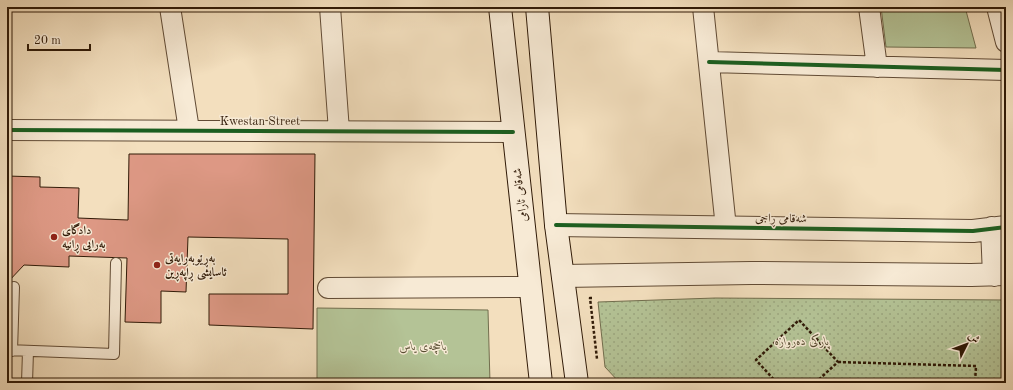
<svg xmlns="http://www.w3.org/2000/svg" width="1013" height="390" font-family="'Old Standard TT',Amiri,serif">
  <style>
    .grass { fill: url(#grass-dots); stroke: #726e4e }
    .garden { fill: #b4c396; stroke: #726e4e }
    .building { fill: #dd9884; stroke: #301a07 }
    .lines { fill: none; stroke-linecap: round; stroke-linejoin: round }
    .service-casing { stroke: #614b35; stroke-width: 12 }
    .minor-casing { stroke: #614b35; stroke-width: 22 }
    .tertiary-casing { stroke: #614b35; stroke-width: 24 }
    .secondary-casing { stroke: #301a07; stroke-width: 24 }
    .path { stroke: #301a07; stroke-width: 2.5; stroke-dasharray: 3 2; stroke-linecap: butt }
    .service { stroke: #f7ead5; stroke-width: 10 }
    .minor { stroke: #f7ead5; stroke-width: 20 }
    .tertiary { stroke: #f7ead5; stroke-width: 22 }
    .secondary { stroke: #f7ead5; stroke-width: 22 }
    .cycleway-casing { stroke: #f7ead5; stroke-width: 6 }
    .cycleway { stroke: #1b5e20; stroke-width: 4 }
    .poi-dot { fill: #8f2418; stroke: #f7ead5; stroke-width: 1.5 }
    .labels { text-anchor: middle; stroke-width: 3; stroke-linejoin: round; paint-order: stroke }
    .street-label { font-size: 12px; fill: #301a07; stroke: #f7ead5 }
    .poi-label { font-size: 12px; font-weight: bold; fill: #301a07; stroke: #f7ead5; text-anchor: start }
    .park-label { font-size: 12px; font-style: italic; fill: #584d32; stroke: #f7ead5 }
  </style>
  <defs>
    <pattern id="grass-dots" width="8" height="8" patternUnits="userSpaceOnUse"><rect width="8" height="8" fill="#b4c396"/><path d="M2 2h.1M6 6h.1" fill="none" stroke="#9ba780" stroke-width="1.8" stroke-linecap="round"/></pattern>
  </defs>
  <rect width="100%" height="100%" fill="#f3dfbe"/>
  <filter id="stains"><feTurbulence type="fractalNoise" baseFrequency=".005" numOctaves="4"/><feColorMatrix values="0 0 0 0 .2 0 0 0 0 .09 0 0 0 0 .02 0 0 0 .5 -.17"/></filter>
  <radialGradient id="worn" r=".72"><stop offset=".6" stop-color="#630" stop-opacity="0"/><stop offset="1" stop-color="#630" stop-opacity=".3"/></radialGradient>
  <!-- grass -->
  <path class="grass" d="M715 298 1006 300V383H620L605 367 598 302Z"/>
  <!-- garden -->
  <path class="garden" d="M881 7H965L976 48 886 47Z
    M317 308 488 310 490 383H317Z"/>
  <!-- building -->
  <path class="building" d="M129 154H315L313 329 209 325V294H288V239L188 237 186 292 161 291V323L125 322 127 258 69 256V267L24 265 7 283V176L40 177V187L79 188 78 218 128 220Z"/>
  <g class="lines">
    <defs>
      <path id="service" d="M7 350 114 354 116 263
        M12 351 14 287
        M27 383 28 351"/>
      <path id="minor" d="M170 7 189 130
        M330 7 339 131
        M703 7 726 228
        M869 7 877 67
        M997 7 1006 42
        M709 62 1006 70
        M7 130 513 132
        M328 288 531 287"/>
      <path id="tertiary" d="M556 225 973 231 1006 227
        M992 228 994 275
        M563 276 751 273 971 275 1006 274"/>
      <path id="secondary" d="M500 7 541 383
        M537 7 556 225 577 383"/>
    </defs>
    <!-- service casing -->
    <use href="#service" class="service-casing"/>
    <!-- minor casing -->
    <use href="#minor" class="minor-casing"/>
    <!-- tertiary casing -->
    <use href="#tertiary" class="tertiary-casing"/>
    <!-- secondary casing -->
    <use href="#secondary" class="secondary-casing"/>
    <!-- path -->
    <path class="path" d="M592 298H590L597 359
      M838 362 976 366 975 383
      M777 383 756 360 799 320 838 362 815 383"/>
    <!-- service -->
    <use href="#service" class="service"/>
    <!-- minor -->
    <use href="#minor" class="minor"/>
    <!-- tertiary -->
    <use href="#tertiary" class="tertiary"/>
    <!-- secondary -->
    <use href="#secondary" class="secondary"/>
    <defs>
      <path id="cycleway" d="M709 62 1006 70
        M7 130 513 132
        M556 225 973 231 1006 227"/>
    </defs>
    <!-- cycleway casing -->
    <use href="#cycleway" class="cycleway-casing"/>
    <!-- cycleway -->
    <use href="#cycleway" class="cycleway"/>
  </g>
  <!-- markers -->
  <g class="poi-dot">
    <circle cx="54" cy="237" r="4"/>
    <circle cx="157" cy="265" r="4"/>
  </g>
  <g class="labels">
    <!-- street labels -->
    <g class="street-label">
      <text x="260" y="125">Kwestan Street</text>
      <text transform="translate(520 195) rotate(-97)" y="4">شەقامی ئارامی</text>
      <text transform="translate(781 218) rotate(1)" y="4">شەقامی ڕاجی</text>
    </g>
    <!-- poi labels -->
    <g class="poi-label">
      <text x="62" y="234">دادگای<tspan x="62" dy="14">بەرایی ڕانیە</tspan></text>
      <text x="165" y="262">بەڕێوبەرایەتی<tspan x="165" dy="14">ئاسایشی ڕاپەڕین</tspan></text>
    </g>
    <!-- park labels -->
    <g class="park-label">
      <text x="802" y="345">پارکی دەروازە</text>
      <text x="423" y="350">باخچەی یاس</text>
    </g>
  </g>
  <!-- margin -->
  <rect width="1013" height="390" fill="none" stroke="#f3dfbe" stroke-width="24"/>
  <rect x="8" y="8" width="997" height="374" fill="none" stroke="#301a07" stroke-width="2"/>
  <rect x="12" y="12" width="989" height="366" fill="none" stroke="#301a07"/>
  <!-- north arrow -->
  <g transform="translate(967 344) rotate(48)" stroke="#f7ead5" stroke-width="3" paint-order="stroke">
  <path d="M0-3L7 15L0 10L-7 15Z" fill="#301a07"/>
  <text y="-6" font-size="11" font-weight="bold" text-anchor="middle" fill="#301a07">ش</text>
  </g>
  <!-- scale -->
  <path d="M28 44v6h62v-6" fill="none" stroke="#301a07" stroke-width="2"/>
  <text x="34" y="44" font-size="12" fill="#301a07" stroke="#f7ead5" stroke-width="3" paint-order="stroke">20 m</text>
  <rect width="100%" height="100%" filter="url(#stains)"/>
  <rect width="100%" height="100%" fill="url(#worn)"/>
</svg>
